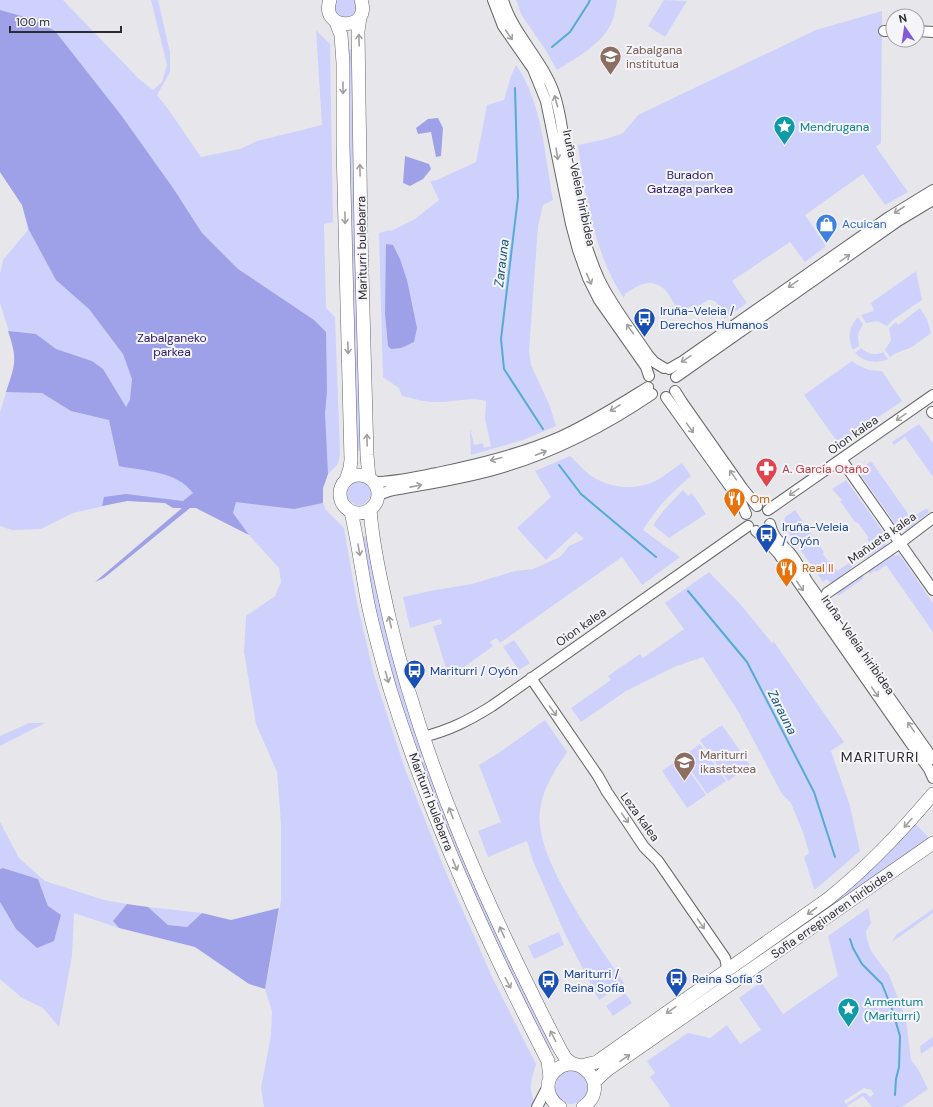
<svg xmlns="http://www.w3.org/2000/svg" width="933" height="1107" font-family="'DM Sans',sans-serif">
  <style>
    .green { fill: #ced1fb; fill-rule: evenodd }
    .forest { fill: #9fa1e8 }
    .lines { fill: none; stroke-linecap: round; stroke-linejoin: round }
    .stream { stroke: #55abd4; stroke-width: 2 }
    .minor-casing { stroke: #66676a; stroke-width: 12 }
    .major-casing { stroke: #66676a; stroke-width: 14 }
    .minor { stroke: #fff; stroke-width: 10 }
    .major { stroke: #fff; stroke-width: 13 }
    .oneway { stroke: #a0a0a1 }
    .labels { text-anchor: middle; stroke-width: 4; stroke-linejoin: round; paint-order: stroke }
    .education-label { font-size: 12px; fill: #785e54; stroke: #f4f4f9; text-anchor: start }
    .culture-label { font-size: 12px; fill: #0d838f; stroke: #f4f4f9; text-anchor: start }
    .park-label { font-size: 12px; fill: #271a6b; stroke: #f4f4f9 }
    .street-label { font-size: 12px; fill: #2c2d2e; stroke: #f4f4f9 }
    .shop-label { font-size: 12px; fill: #366cbe; stroke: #f4f4f9; text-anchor: start }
    .transit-label { font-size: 12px; fill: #164399; stroke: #f4f4f9; text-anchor: start }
    .health-label { font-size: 12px; fill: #be3a42; stroke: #f4f4f9; text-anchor: start }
    .food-label { font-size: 12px; fill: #c56008; stroke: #f4f4f9; text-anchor: start }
    .water-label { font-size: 13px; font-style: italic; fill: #155875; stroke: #f4f4f9 }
    .quarter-label { font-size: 14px; letter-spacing: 1px; fill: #2c2d2e; stroke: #f4f4f9 }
  </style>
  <rect width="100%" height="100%" fill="#e7e7eb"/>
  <!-- green -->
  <path class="green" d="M0 0H63L139 79 153 90 162 82 167 65 151 0H158L170 52V72L157 95 168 109 201 157 240 149 257 141 322 125 316 30 330 44 333 222 324 224 326 308 335 317 340 454 338 464 328 474 323 488V503L326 510 344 528 357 603 374 675 405 769 444 868 493 979 536 1064C534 1072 530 1082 531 1090 532 1096 535 1101 533 1107H264L261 1088 271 1035 272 1011 265 989 281 901V824L277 772 256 724 244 652 246 616 275 596 281 582 279 568 249 535 196 508H173L165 503 127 501 73 513 41 529 12 530 0 526V412L15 365 14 348 0 303V274L3 260 28 230 22 205 0 172Z
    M337 0H356L357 10 351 17C339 17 330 13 337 0Z
    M516 0H617C616 8 614 17 611 24 601 45 576 58 557 70L545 49 522 16Z
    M664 0 687 1 665 37 648 26Z
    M882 11 881 143 876 147 908 192 885 205 863 174 805 215 826 246 805 262 790 242 732 281 747 303 724 319 723 313 716 302 712 300H708L699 306 690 307 681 311C673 305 670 294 663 288 650 277 636 286 625 294L624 298C596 259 584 193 578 145L606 139 623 133 638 115 816 30Z
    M348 49H354L363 451H356Z
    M516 65C542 101 545 157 553 200L543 205 538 226 529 351 531 365 549 404 556 426 523 440 471 455 470 428 474 445 483 443 484 448 491 446 485 419 486 401C470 396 451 403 433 402 423 402 412 398 402 396L399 388 383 377 379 233 389 230 391 231 415 219 439 200 430 181 437 180 476 162 487 105 504 100 511 76Z
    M916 271 922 300 894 319 887 326 877 321 866 323 861 315 874 311 871 303Z
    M920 308 927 319 931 333 912 347 894 354 890 357 885 350 891 340 889 328 896 322 898 325Z
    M858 317 863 324 858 334 859 346 853 350C847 337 849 327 858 317Z
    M861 348C868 354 875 356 883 352L888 359C875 364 864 362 855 353Z
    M852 361C862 368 869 371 882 371L902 401 839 444 804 395Z
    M919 424 933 443V477L905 437 894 445 892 442Z
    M570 456C577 462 586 473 593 477 612 489 639 491 659 479 667 474 674 468 682 463L691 476C670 494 658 506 643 530L680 557 642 585 622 557 500 643 496 638 490 642 493 646 449 678 433 626 442 624 441 619 410 628 403 597 435 590 472 584 515 571 533 569 560 557 569 546 584 539 576 532 546 560 517 528 551 497 535 471Z
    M871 461 911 518 927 508 929 512 906 531 900 526 898 528 858 471Z
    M846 480 887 537 884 539 886 546 860 561 857 557 872 547 867 539 869 538 858 523 855 522 840 501 842 500 832 489Z
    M347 493a12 12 0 1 1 24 0a12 12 0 1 1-24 0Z
    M683 490 688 496 692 493 706 514 669 538 653 525 664 510Z
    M795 510 824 552 823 554 831 565 832 564 837 571 852 561 855 565 832 584 827 579 823 582 783 525 785 517Z
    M360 536H368L426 756 419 758 395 687 379 633Z
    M890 551 895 556 899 554 933 603V632L886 565 876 572 875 570 870 574 867 570Z
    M709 572 741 605 772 643 774 642 844 742 831 751 850 806 860 851 816 889H814L804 857 809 853 804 835 791 803 782 794 738 711 703 657 674 667 626 691 581 722 571 708 611 680 608 676 640 654 643 658 684 629 665 603Z
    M861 574 864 578 838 596 835 590Z
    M514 640 530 663 519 670 503 647Z
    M545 720 567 752C555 770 543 788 540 810 533 858 598 943 624 983L599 1000 566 936 533 861 527 841 488 857 478 831 501 822 479 765 497 754Z
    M29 723H45L0 746V736Z
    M722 725 750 765 728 781 700 740Z
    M700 744 726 781 707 794 682 757Z
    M680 758 706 795 687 808 662 771Z
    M428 760 555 1047 548 1051 479 912 421 763Z
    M0 822 19 858 45 881 104 900 127 904 113 921 119 928 74 913 72 956 59 1027 43 1008 22 998 0 979V902L16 929 48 906 38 879 3 868 0 869Z
    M914 822 931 840 836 906 833 901Z
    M148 907 202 913 187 927 168 925Z
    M868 908 871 923 866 931 867 939 871 951 889 975 906 1019 911 1060 918 1069 928 1089 902 1107H872L863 1096 847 1106 848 1107H671L650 1077 655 1073 647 1061 688 1033 710 1038 727 1025 740 1044 761 1030 739 998 761 982 783 1014 838 976 828 936ZM864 1088 871 1090 874 1094 870 1097 866 1093H862L846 1104 844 1101Z
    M933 909V913L892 942 896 935Z
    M559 932 564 945 534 959 528 946Z
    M625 993 632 1003 613 1016 606 1006Z
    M933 1037V1046L921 1054 920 1046Z
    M554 1087a17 17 0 1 1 34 0a17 17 0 1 1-34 0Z"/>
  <!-- forest -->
  <path class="forest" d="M0 10 32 19 55 31 121 115 173 188 202 233 238 269 314 320 326 332 327 391 325 413 328 474 323 488V503L294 509 236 502 233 513 249 535 196 508H190L104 578 95 582 182 508H173L165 503 127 501 102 506 104 497 126 494 183 501 193 493C177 471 144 471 119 466L109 420 71 411 42 393 6 392C15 365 18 360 8 331L36 334 56 349 92 361 103 369 126 407 130 400 132 379 123 354 89 309 56 280 29 230 22 205 0 172Z
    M438 118 443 128 441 156 436 157 431 132 418 134 416 128 428 119Z
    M405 156 429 164 431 169 423 179 410 186 403 183Z
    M386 244 393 245 400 259 407 280 417 328 414 342 401 348 391 349 388 346 385 313Z
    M3 868 38 879 48 906 61 915 54 941 37 948 16 929 0 902V869Z
    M127 904 148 907 168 925 187 927 202 913 231 920 279 908 265 989 249 984 195 947 119 928 113 921Z"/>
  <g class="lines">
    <!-- stream -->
    <path class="stream" d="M552 47 570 32 588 4 590 0
      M515 88 518 197 501 339 504 369 543 429
      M559 465 581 494 656 557
      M688 591 747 662 814 792 835 857
      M850 939 853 948 862 964 882 984 892 1009 900 1036 899 1067 896 1079 895 1095"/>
    <defs>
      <path id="minor" d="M493 0 503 26 533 69 546 101 571 224 578 250 588 278 599 300 646 367 649 376
        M503 0C513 34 542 59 554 93 561 113 563 135 566 156 568 171 571 186 574 200 580 227 588 254 599 279 612 306 632 331 648 355L654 362 664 368
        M884 31H893
        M917 31 933 32
        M669 369 683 361 889 217 933 190
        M676 377 898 221 933 200
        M675 391 682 402 743 489 757 506
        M666 397 741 502 746 514
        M932 412 933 413
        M841 459 933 590
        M374 482C395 482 416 477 437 473 479 464 521 454 560 437 591 423 619 405 648 387
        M378 495 389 491C426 484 464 479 500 468 554 452 605 426 652 394
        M768 510 933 395
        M770 524C773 538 781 543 790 553 797 561 802 572 807 581L933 759
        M756 531 764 538 778 553 921 758 929 769 933 778
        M827 593 900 543 933 518
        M531 678 598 776 607 792 628 823 644 847 658 861 725 958 726 962 727 971
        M423 737C450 730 468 721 492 706L748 526
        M537 1107 548 1086"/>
      <path id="major" d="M330 0C319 31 372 32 361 0
        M360 17 358 31 361 237 367 455 369 478
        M336 22 341 35 343 63V147L351 460 350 468 346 480
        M340 494a19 19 0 1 1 38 0a19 19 0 1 1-38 0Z
        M370 510C373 546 381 581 389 617 424 768 489 911 560 1049L566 1059 573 1064
        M351 512C358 542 362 573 368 604 374 632 382 661 390 689 430 818 486 941 548 1061L550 1078
        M581 1066 597 1062 601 1059 828 899C867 868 901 832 933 794
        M594 1082 607 1070 933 843
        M560 1107C553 1103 548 1095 548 1087 548 1080 551 1074 556 1070 580 1049 612 1088 583 1107"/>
    </defs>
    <!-- minor casing -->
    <use href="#minor" class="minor-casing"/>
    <!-- major casing -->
    <use href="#major" class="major-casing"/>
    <!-- minor -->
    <use href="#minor" class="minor"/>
    <!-- major -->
    <use href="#major" class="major"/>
  </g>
  <!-- one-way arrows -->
  <defs><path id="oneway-shaft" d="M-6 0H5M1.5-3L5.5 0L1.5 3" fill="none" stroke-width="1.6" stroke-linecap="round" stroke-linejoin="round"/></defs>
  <g class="oneway">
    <use href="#oneway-shaft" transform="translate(509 35) rotate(55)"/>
    <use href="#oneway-shaft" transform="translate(359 40) rotate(-92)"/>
    <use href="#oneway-shaft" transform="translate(343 88) rotate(90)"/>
    <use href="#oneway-shaft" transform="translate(556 101) rotate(-105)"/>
    <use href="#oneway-shaft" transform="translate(557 154) rotate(81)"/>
    <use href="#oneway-shaft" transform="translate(360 170) rotate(-91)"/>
    <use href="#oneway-shaft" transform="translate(899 210) rotate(147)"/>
    <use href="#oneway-shaft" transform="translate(345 218) rotate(89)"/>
    <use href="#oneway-shaft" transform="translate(845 258) rotate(-35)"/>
    <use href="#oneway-shaft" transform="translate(589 279) rotate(66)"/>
    <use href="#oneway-shaft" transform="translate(793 284) rotate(145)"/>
    <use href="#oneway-shaft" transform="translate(630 329) rotate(-125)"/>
    <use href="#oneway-shaft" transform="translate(348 348) rotate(88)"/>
    <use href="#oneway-shaft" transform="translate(686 359) rotate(146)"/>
    <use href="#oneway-shaft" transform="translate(615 408) rotate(148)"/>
    <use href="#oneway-shaft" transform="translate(901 417) rotate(145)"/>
    <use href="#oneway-shaft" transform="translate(690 428) rotate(54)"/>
    <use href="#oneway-shaft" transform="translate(367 440) rotate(-92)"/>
    <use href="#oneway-shaft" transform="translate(541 453) rotate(-21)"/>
    <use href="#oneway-shaft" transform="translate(496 459) rotate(165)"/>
    <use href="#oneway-shaft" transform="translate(733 475) rotate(-125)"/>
    <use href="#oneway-shaft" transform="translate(416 486) rotate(-11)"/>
    <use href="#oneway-shaft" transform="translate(794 492) rotate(145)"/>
    <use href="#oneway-shaft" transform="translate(359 550) rotate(80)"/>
    <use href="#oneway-shaft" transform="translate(800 586) rotate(55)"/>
    <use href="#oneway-shaft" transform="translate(390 622) rotate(-103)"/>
    <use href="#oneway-shaft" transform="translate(387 677) rotate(74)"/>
    <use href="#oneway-shaft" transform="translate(875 692) rotate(55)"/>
    <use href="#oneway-shaft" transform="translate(553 711) rotate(55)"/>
    <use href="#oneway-shaft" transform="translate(911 727) rotate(-125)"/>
    <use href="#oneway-shaft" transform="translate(451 813) rotate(-111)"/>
    <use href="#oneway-shaft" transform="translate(625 818) rotate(55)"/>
    <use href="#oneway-shaft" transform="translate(908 823) rotate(132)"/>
    <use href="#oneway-shaft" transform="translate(455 865) rotate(68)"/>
    <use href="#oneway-shaft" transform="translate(812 911) rotate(143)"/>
    <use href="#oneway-shaft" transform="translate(701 924) rotate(55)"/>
    <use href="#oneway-shaft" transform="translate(502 932) rotate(-114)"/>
    <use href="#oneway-shaft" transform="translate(508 983) rotate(63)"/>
    <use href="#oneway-shaft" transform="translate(671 1010) rotate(145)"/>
    <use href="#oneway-shaft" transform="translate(553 1036) rotate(-117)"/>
    <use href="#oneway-shaft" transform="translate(625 1058) rotate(-35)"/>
  </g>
  <!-- icons -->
  <defs>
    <symbol id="school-pin" viewBox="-11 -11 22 30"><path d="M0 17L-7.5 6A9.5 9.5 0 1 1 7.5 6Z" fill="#8d6e63" stroke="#f4f4f9"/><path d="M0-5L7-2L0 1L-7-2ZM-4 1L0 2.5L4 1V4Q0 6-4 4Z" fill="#fff"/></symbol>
    <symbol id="sight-pin" viewBox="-11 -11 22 30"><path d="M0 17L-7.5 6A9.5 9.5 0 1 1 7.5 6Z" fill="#0f9aa8" stroke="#f4f4f9"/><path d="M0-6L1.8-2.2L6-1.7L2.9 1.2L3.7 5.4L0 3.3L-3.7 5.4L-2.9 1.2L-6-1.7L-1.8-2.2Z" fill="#fff"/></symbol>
    <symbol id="shop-pin" viewBox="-11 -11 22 30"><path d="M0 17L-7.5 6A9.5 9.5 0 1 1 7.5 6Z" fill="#3f7fe0" stroke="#f4f4f9"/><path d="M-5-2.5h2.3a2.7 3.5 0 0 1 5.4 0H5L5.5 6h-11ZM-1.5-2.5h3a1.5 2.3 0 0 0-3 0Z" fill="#fff"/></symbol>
    <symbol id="bus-pin" viewBox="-11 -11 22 30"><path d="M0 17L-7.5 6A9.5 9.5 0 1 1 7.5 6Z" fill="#1a4fb4" stroke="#f4f4f9"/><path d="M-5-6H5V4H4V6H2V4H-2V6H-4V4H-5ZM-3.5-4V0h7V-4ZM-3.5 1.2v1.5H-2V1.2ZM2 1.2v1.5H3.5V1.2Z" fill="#fff"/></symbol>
    <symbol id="pharmacy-pin" viewBox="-11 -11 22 30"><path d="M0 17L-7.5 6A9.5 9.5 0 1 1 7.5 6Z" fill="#e0444e" stroke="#f4f4f9"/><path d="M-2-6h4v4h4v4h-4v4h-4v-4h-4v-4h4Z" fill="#fff"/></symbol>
    <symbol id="restaurant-pin" viewBox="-11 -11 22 30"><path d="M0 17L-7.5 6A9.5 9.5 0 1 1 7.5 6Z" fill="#e8710a" stroke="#f4f4f9"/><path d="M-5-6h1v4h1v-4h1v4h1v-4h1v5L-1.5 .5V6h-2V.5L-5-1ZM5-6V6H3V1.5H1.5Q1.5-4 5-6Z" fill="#fff"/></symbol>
  </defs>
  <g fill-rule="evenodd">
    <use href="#school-pin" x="598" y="44" width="25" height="34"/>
    <use href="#sight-pin" x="772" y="114" width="25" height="34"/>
    <use href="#shop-pin" x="814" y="212" width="25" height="34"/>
    <use href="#bus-pin" x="632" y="306" width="25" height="34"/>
    <use href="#pharmacy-pin" x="754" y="456" width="25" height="34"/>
    <use href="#restaurant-pin" x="722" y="486" width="25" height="34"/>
    <use href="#bus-pin" x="754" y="522" width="25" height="34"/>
    <use href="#restaurant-pin" x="774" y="556" width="25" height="34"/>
    <use href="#bus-pin" x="402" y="658" width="25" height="34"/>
    <use href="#school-pin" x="672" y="750" width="25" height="34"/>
    <use href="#bus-pin" x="664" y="966" width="25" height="34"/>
    <use href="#bus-pin" x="536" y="968" width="25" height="34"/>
    <use href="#sight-pin" x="836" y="996" width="25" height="34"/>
  </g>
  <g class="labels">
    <!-- education labels -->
    <g class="education-label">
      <text x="626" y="54">Zabalgana<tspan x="626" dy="14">institutua</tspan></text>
      <text x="700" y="759">Mariturri<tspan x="700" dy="14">ikastetxea</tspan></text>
    </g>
    <!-- culture labels -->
    <g class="culture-label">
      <text x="800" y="131">Mendrugana</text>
      <text x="864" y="1006">Armentum<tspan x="864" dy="14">(Mariturri)</tspan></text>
    </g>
    <!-- park labels -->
    <g class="park-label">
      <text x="690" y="179">Buradon<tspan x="690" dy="14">Gatzaga parkea</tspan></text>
      <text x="172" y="342">Zabalganeko<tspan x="172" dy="14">parkea</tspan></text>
    </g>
    <!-- street labels -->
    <g class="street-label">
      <text transform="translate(579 188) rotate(78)" y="4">Iruña-Veleia hiribidea</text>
      <text transform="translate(362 248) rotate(-91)" y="4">Mariturri bulebarra</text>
      <text transform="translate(853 435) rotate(-35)" y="4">Oion kalea</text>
      <text transform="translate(882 538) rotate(-35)" y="4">Mañueta kalea</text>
      <text transform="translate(581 627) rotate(-35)" y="4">Oion kalea</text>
      <text transform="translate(858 645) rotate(55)" y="4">Iruña-Veleia hiribidea</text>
      <text transform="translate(431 802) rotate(69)" y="4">Mariturri bulebarra</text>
      <text transform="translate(640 817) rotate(54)" y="4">Leza kalea</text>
      <text transform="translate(832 914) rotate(-35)" y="4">Sofia erreginaren hiribidea</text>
    </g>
    <!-- shop labels -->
    <g class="shop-label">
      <text x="842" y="228">Acuican</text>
    </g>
    <!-- transit labels -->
    <g class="transit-label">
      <text x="660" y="315">Iruña-Veleia /<tspan x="660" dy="14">Derechos Humanos</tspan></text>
      <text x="782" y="531">Iruña-Veleia<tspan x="782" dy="14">/ Oyón</tspan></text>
      <text x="430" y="675">Mariturri / Oyón</text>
      <text x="564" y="978">Mariturri /<tspan x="564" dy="14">Reina Sofía</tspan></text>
      <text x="692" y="983">Reina Sofía 3</text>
    </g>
    <!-- health labels -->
    <g class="health-label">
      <text x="782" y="473">A. García Otaño</text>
    </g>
    <!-- food labels -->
    <g class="food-label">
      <text x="750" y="503">Om</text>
      <text x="802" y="572">Real II</text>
    </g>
    <!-- water labels -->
    <g class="water-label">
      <text transform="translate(501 263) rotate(-83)" y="5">Zarauna</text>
      <text transform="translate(783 712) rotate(63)" y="5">Zarauna</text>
    </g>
    <!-- quarter labels -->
    <g class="quarter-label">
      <text x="880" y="762">MARITURRI</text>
    </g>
  </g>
  <!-- north arrow -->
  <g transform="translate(905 28) rotate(347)"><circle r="19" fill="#f4f4f9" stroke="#a4a4a8"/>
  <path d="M0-3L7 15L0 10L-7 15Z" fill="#8459d3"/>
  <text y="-6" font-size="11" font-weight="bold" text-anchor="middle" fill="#2c2d2e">N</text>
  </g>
  <!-- scale -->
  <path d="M10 26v6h111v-6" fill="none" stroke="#2c2d2e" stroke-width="2"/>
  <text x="16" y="26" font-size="12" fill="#2c2d2e" stroke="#f4f4f9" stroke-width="3" paint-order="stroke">100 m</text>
</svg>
